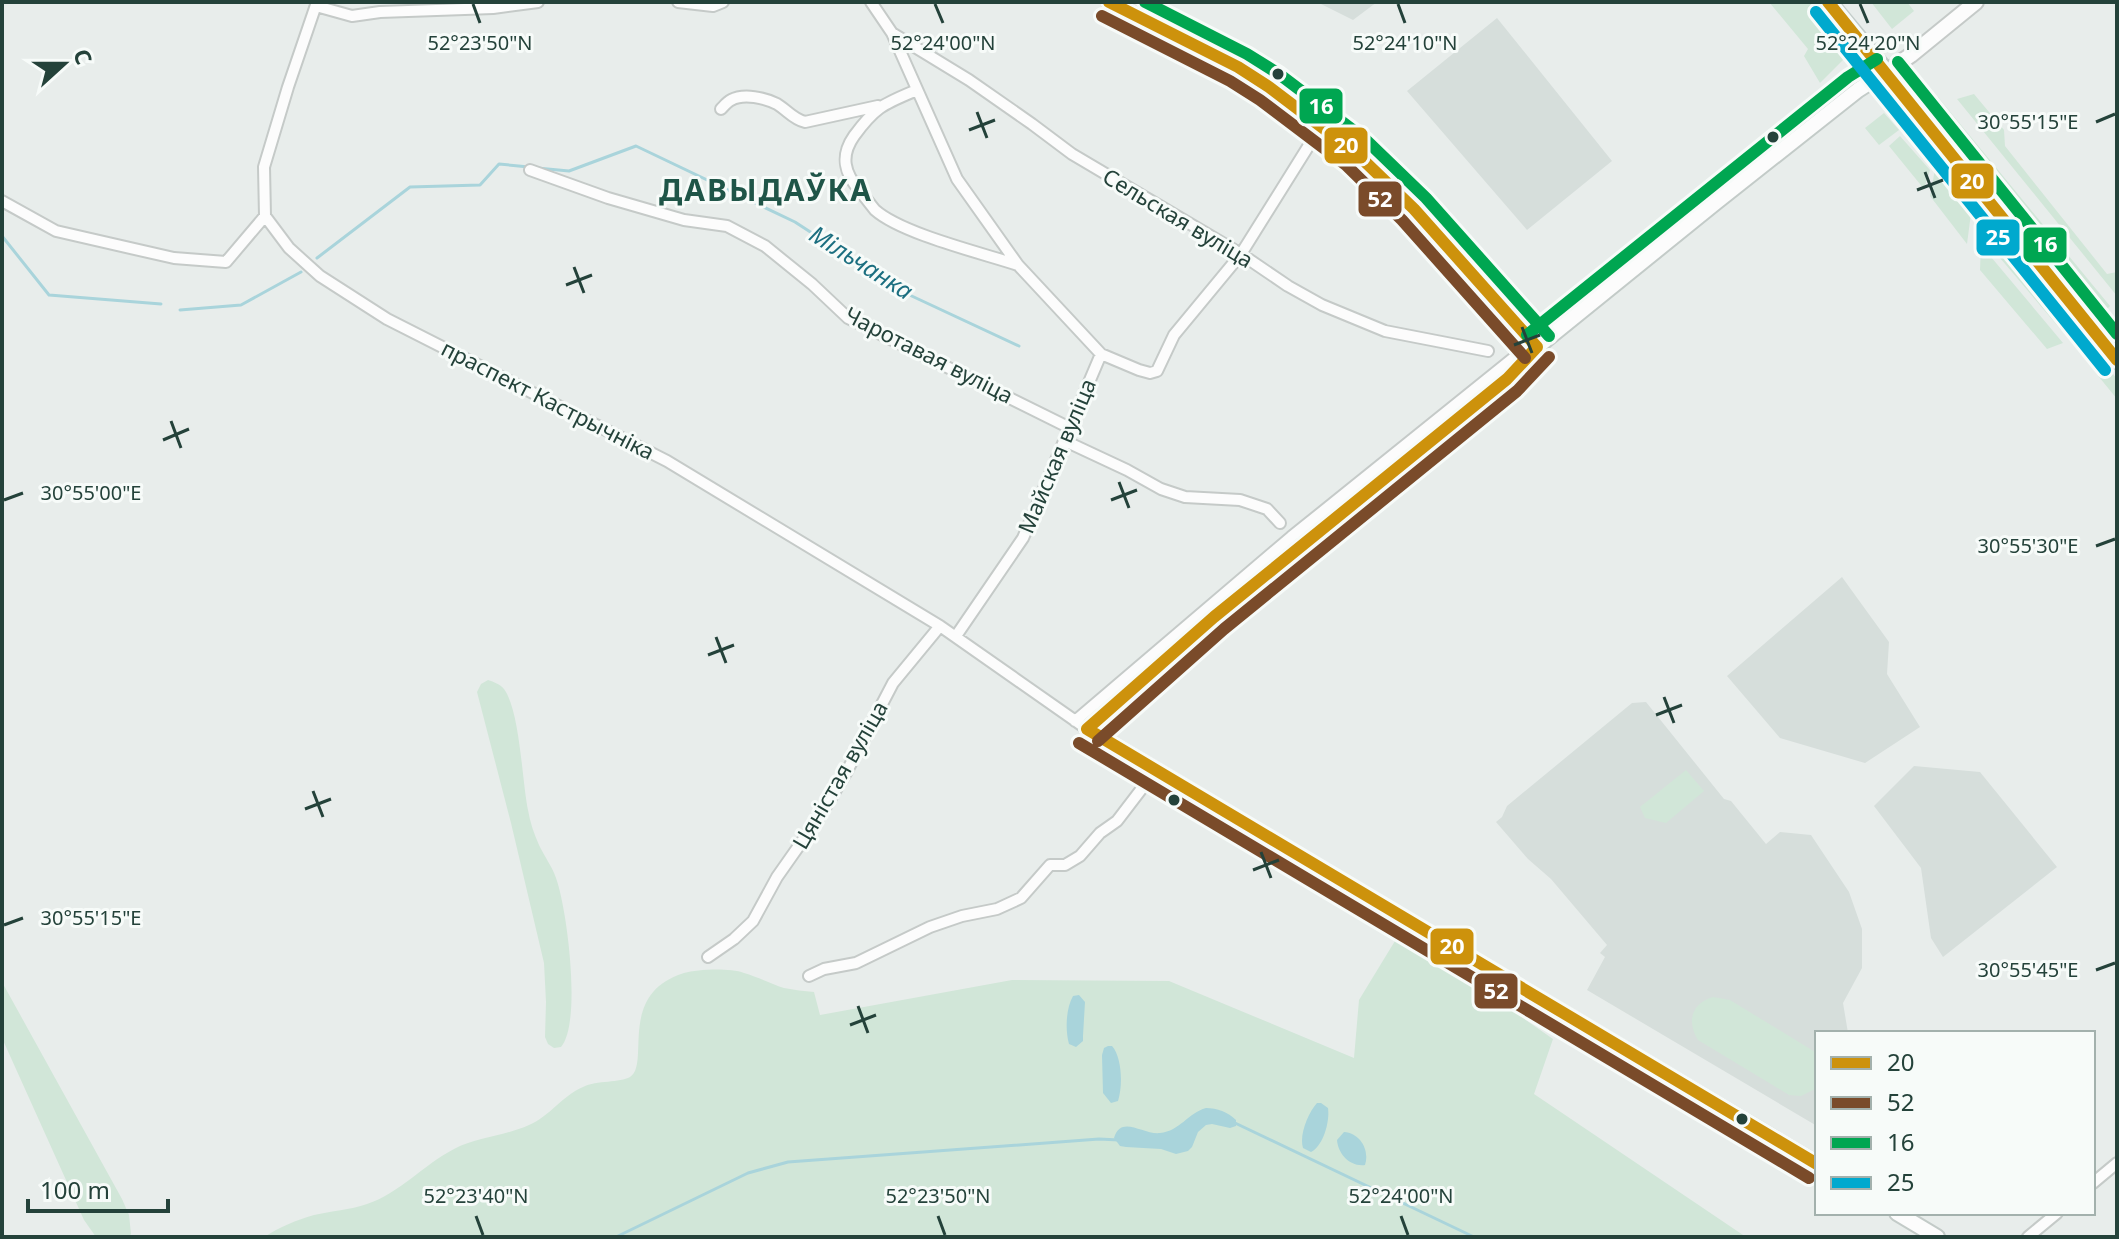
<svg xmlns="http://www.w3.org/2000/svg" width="2119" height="1239" font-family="'Noto Sans',sans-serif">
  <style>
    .built { fill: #d6dedb }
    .green { fill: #d1e6d8 }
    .water { fill: #a9d4db }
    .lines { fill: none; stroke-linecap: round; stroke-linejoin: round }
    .stream { stroke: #a9d4db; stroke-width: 3 }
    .minor-casing { stroke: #c5cac8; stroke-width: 14 }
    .tertiary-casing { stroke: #c5cac8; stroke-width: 18 }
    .secondary-casing { stroke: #c3cbc8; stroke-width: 18 }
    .primary-casing { stroke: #c3ccc9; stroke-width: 20 }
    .minor { stroke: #fcfcfc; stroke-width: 10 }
    .tertiary { stroke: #fcfcfc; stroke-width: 14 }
    .secondary { stroke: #fcfcfc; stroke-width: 14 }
    .primary { stroke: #cfd7d5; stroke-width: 16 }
    .bus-1-casing { stroke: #f7fbf9; stroke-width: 18 }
    .bus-2-casing { stroke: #f7fbf9; stroke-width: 18 }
    .bus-3-casing { stroke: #f7fbf9; stroke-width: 18 }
    .bus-4-casing { stroke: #f7fbf9; stroke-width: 18 }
    .bus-1 { stroke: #cd920c; stroke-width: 12 }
    .bus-2 { stroke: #7a4b2a; stroke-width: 12 }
    .bus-3 { stroke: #00a651; stroke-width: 12 }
    .bus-4 { stroke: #00a9ce; stroke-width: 12 }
    .ticks { fill: none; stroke: #24423a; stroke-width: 3 }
    .bus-dot { fill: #24423a; stroke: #f7fbf9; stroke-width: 3 }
    .labels { text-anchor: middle; stroke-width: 6; stroke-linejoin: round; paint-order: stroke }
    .street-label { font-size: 22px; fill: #24423a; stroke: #f7fbf9 }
    .water-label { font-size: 24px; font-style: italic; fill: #1c6f80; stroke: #f7fbf9 }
    .district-label { font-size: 30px; font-weight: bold; letter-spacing: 2px; fill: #1f5548; stroke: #f7fbf9 }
    .ticks-label { font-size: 20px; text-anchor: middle; fill: #24423a; stroke: #f7fbf9; stroke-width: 6; stroke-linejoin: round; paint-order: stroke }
    .line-badge { stroke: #f7fbf9; stroke-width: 3 }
    .badge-label { font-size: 22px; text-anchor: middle; font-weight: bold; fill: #fff }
  </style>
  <rect width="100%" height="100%" fill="#e8edeb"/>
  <!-- built -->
  <path class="built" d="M1317 2H1377L1353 20Z
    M1497 18 1612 161 1527 230 1407 91Z
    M1842 577 1889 642 1887 674 1920 727 1865 763 1780 738 1727 676Z
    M1646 702 1724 799 1731 801 1766 844 1780 832 1811 835 1849 892 1862 929V968L1843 1003 1848 1033H1817V1126L1587 990 1605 957 1600 953 1607 945 1551 879 1528 859 1496 822 1502 817 1507 806 1632 703Z
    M1914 766 1980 772 2057 867 1943 957 1931 938 1921 868 1874 806Z"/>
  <!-- green -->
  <path class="green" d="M1769 2H1809L1850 53 1820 83 1804 56 1808 49Z
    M1871 2H1907L1914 11 1892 29Z
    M1974 94 2004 130 2005 146 2107 274 2117 272V296L1957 99Z
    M1938 97 2110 306 2103 313 1934 100Z
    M1884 113 1899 130 1879 145 1865 128Z
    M1900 136 1930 170 1924 189 1889 146Z
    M1937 159 1960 180 1973 198 1967 244 1930 196Z
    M2003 239 2081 333 2061 330 1989 245Z
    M1981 245 2063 343 2047 349 1980 270Z
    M2087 341 2117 379V399L2095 372Z
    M488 680C494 682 500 684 504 689 520 711 522 781 528 810 530 822 534 834 539 845 544 856 552 866 556 878 567 908 582 1023 561 1047L554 1048 548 1044 545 1037 546 1002 544 963 511 823 477 692 481 684Z
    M1686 770 1704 791 1666 823 1645 818 1640 807Z
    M1398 936 1412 940 1553 1039 1534 1094 1746 1237H264C280 1227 296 1220 314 1215 331 1211 350 1210 367 1204 400 1193 423 1165 454 1149 477 1137 505 1136 529 1125 550 1116 562 1096 583 1087 597 1080 620 1083 630 1077 651 1064 616 994 684 973 699 969 730 968 744 973 758 977 771 984 784 988 794 990 804 991 814 992L820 1015 1012 980 1169 981 1354 1058 1359 1000Z
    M2 982 122 1199 129 1215 131 1234 129 1237H96L84 1220 2 1038Z
    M1713 997 1730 1000 1815 1052 1817 1054V1088L1801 1096 1789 1095 1698 1040C1686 1021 1692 1003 1713 997Z"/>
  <!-- water -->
  <path class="water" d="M1079 995 1085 1002 1083 1036V1041L1076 1047 1069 1044C1065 1030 1066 1008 1073 996Z
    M1108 1046H1112C1122 1057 1123 1086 1118 1101L1111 1103 1103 1093 1102 1055 1104 1048Z
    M1317 1103H1321L1328 1108C1330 1122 1323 1146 1311 1152L1303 1148C1299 1135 1308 1113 1317 1103Z
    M1206 1108C1217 1108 1228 1112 1236 1120V1126L1230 1128 1212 1124 1206 1125 1198 1132 1192 1147 1188 1151 1176 1154 1161 1149 1126 1147 1120 1146 1114 1138C1121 1114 1143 1135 1160 1133 1180 1131 1188 1113 1206 1108Z
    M1344 1132C1360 1133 1370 1150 1365 1165 1350 1167 1338 1154 1337 1140Z"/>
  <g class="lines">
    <!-- stream -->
    <path class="stream" d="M537 168 569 171 636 146 795 222 901 291 1019 346
      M2 236 49 295 161 304
      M317 258 410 187 480 185 499 164 529 167
      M180 310 241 305 301 272
      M1235 1123 1474 1237
      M616 1237 748 1173 788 1162 1099 1139 1119 1140"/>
    <defs>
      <path id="minor" d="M317 2 288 87 264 167 265 216 289 248 320 276 387 319 667 461 940 626 1087 729 1214 617 1507 379 1523 364 1537 347
        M678 2 713 6 723 2
        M871 2 892 33 957 179 1018 265 1101 354 1139 370 1150 373 1157 371 1174 335 1241 254 1321 126
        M316 6 352 16 380 12 493 8 538 2
        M892 33 969 80 1032 124 1072 154 1241 254 1288 286 1322 305 1385 331 1488 351
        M917 90C884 104 876 106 854 136 840 156 844 173 860 191 865 197 870 204 875 210 902 234 982 253 1018 265
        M721 109C724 106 727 102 731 100 744 93 765 98 777 104 787 110 793 119 805 122L878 106
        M530 170 608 198 684 220 727 226 765 246 812 284 848 318 1070 428
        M2 201 56 231 174 258 226 262 265 216
        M1065 441 1127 470 1161 489 1185 497 1240 500 1267 509 1280 523
        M956 636 1023 538 1101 354
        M1075 721 1291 537 1516 356 1536 347
        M708 957 734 939 753 921 777 877 822 813 846 773 893 683 940 626
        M809 976 824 969 856 963 930 927 962 916 997 909 1021 898 1050 865H1065L1080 856 1100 833 1117 821 1156 770
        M2093 1183 2117 1163
        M2028 1237 2057 1213"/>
      <path id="tertiary" d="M1109 2 1238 67 1269 87 1356 153 1414 209 1537 347
        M1886 72 1911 55 1976 2"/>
      <path id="secondary" d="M1537 347 1715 203 1858 90 1886 72
        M1087 729 1288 850 1817 1164
        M1897 1213 1937 1237"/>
      <path id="primary" d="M1828 2 1886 72 2117 360"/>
    </defs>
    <!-- minor casing -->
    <use href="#minor" class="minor-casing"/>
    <!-- tertiary casing -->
    <use href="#tertiary" class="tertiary-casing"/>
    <!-- secondary casing -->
    <use href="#secondary" class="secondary-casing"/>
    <!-- primary casing -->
    <use href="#primary" class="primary-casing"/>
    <!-- minor -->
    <use href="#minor" class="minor"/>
    <!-- tertiary -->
    <use href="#tertiary" class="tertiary"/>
    <!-- secondary -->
    <use href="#secondary" class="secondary"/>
    <!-- primary -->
    <use href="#primary" class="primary"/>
    <defs>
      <path id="bus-1" d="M1109 2 1238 67 1269 87 1356 153 1414 209 1537 347
        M1828 2 2117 360
        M1087 729 1817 1164
        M1087 729 1214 617 1507 379 1537 347"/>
      <path id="bus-2" d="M1102 16 1230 81 1260 100 1346 165 1402 220 1525 358
        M1098 741 1224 629 1517 391 1549 357
        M1079 743 1809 1178"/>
      <path id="bus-3" d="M1145 2 1247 54 1279 74 1366 140 1426 198 1549 336
        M1898 62 2117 334
        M1527 335 1848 77 1877 59"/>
      <path id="bus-4" d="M1816 12 2105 370"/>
    </defs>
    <!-- bus-1 casing -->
    <use href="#bus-1" class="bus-1-casing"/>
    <!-- bus-2 casing -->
    <use href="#bus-2" class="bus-2-casing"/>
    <!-- bus-3 casing -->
    <use href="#bus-3" class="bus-3-casing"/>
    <!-- bus-4 casing -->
    <use href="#bus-4" class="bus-4-casing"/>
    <!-- bus-1 -->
    <use href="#bus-1" class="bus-1"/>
    <!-- bus-2 -->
    <use href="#bus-2" class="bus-2"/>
    <!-- bus-3 -->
    <use href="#bus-3" class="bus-3"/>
    <!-- bus-4 -->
    <use href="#bus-4" class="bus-4"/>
  </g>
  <!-- ticks -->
  <path class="ticks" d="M473 4 480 23M935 4 943 23M1398 4 1405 23M1860 4 1868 23M977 112 987 138M2096 122 2115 114M969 130 995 120M1925 172 1935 198M1917 190 1943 180M574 267 584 293M566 285 592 275M1522 327 1532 353M1514 345 1540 335M171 421 181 448M163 440 189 429M1119 482 1129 508M4 500 23 493M1111 500 1137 490M2096 546 2115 539M716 637 726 663M708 655 734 645M1664 697 1674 723M1656 715 1682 705M313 791 323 817M305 809 331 799M1261 852 1271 878M1253 870 1279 860M4 925 23 918M2096 970 2115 963M858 1006 868 1033M850 1025 876 1015M476 1216 483 1235M938 1216 945 1235M1401 1216 1408 1235"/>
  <!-- markers -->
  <g class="bus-dot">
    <circle cx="1278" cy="74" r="7"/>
    <circle cx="1773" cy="137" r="7"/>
    <circle cx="1174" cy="800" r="7"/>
    <circle cx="1742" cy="1119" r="7"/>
  </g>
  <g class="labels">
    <!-- street labels -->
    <g class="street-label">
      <text transform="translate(1178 218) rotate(31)" y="8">Сельская вуліца</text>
      <text transform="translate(929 355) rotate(27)" y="8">Чаротавая вуліца</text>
      <text transform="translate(548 400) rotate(27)" y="8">праспект Кастрычніка</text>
      <text transform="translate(1057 456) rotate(-67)" y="8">Майская вуліца</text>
      <text transform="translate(840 775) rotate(-60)" y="8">Цяністая вуліца</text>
    </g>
    <!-- water labels -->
    <g class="water-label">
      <text transform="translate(861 263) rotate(32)" y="8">Мільчанка</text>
    </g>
    <!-- district labels -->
    <g class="district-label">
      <text x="766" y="201">ДАВЫДАЎКА</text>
    </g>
  </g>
  <g class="ticks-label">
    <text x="480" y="50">52°23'50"N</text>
    <text x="943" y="50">52°24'00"N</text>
    <text x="1405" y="50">52°24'10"N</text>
    <text x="1868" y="50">52°24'20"N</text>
    <text x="2028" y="129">30°55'15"E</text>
    <text x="91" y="500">30°55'00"E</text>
    <text x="2028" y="553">30°55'30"E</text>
    <text x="91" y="925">30°55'15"E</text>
    <text x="2028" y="977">30°55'45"E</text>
    <text x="476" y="1203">52°23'40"N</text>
    <text x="938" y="1203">52°23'50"N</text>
    <text x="1401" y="1203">52°24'00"N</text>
  </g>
  <g class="line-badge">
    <rect x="1298" y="87" width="46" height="38" rx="8" fill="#00a651"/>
    <rect x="1323" y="126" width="46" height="39" rx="8" fill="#cd920c"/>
    <rect x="1950" y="162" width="45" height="38" rx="8" fill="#cd920c"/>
    <rect x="1357" y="180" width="46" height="38" rx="8" fill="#7a4b2a"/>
    <rect x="1975" y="218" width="46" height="39" rx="8" fill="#00a9ce"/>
    <rect x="2022" y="226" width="46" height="38" rx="8" fill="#00a651"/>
    <rect x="1429" y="927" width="46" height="39" rx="8" fill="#cd920c"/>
    <rect x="1473" y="972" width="46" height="38" rx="8" fill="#7a4b2a"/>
  </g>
  <g class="badge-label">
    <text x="1321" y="114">16</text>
    <text x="1346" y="153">20</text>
    <text x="1972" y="189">20</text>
    <text x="1380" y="207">52</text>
    <text x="1998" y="245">25</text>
    <text x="2045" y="252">16</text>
    <text x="1452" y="954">20</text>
    <text x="1496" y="999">52</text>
  </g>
  <!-- border -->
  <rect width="2119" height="1239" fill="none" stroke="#24423a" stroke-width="8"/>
  <!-- legend -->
  <rect x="1815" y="1031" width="280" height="184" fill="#f7fbf9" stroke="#a3b1ad" stroke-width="2"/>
  <rect x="1831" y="1057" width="40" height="12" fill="#cd920c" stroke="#a3b1ad" stroke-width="2"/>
  <text x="1887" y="1071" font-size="24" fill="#24423a">20</text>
  <rect x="1831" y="1097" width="40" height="12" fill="#7a4b2a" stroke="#a3b1ad" stroke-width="2"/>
  <text x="1887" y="1111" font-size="24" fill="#24423a">52</text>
  <rect x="1831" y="1137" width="40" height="12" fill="#00a651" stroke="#a3b1ad" stroke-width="2"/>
  <text x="1887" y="1151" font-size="24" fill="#24423a">16</text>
  <rect x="1831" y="1177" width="40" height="12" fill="#00a9ce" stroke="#a3b1ad" stroke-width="2"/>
  <text x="1887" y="1191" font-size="24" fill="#24423a">25</text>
  <!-- north arrow -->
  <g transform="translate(64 64) rotate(69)" stroke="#f7fbf9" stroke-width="6" paint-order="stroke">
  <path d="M0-6L14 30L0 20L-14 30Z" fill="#24423a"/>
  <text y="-12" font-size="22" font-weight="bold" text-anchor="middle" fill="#24423a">С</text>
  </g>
  <!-- scale -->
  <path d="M28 1199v12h140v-12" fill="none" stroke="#24423a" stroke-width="4"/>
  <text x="40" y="1199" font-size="24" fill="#24423a" stroke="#f7fbf9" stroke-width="6" paint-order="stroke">100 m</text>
</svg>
